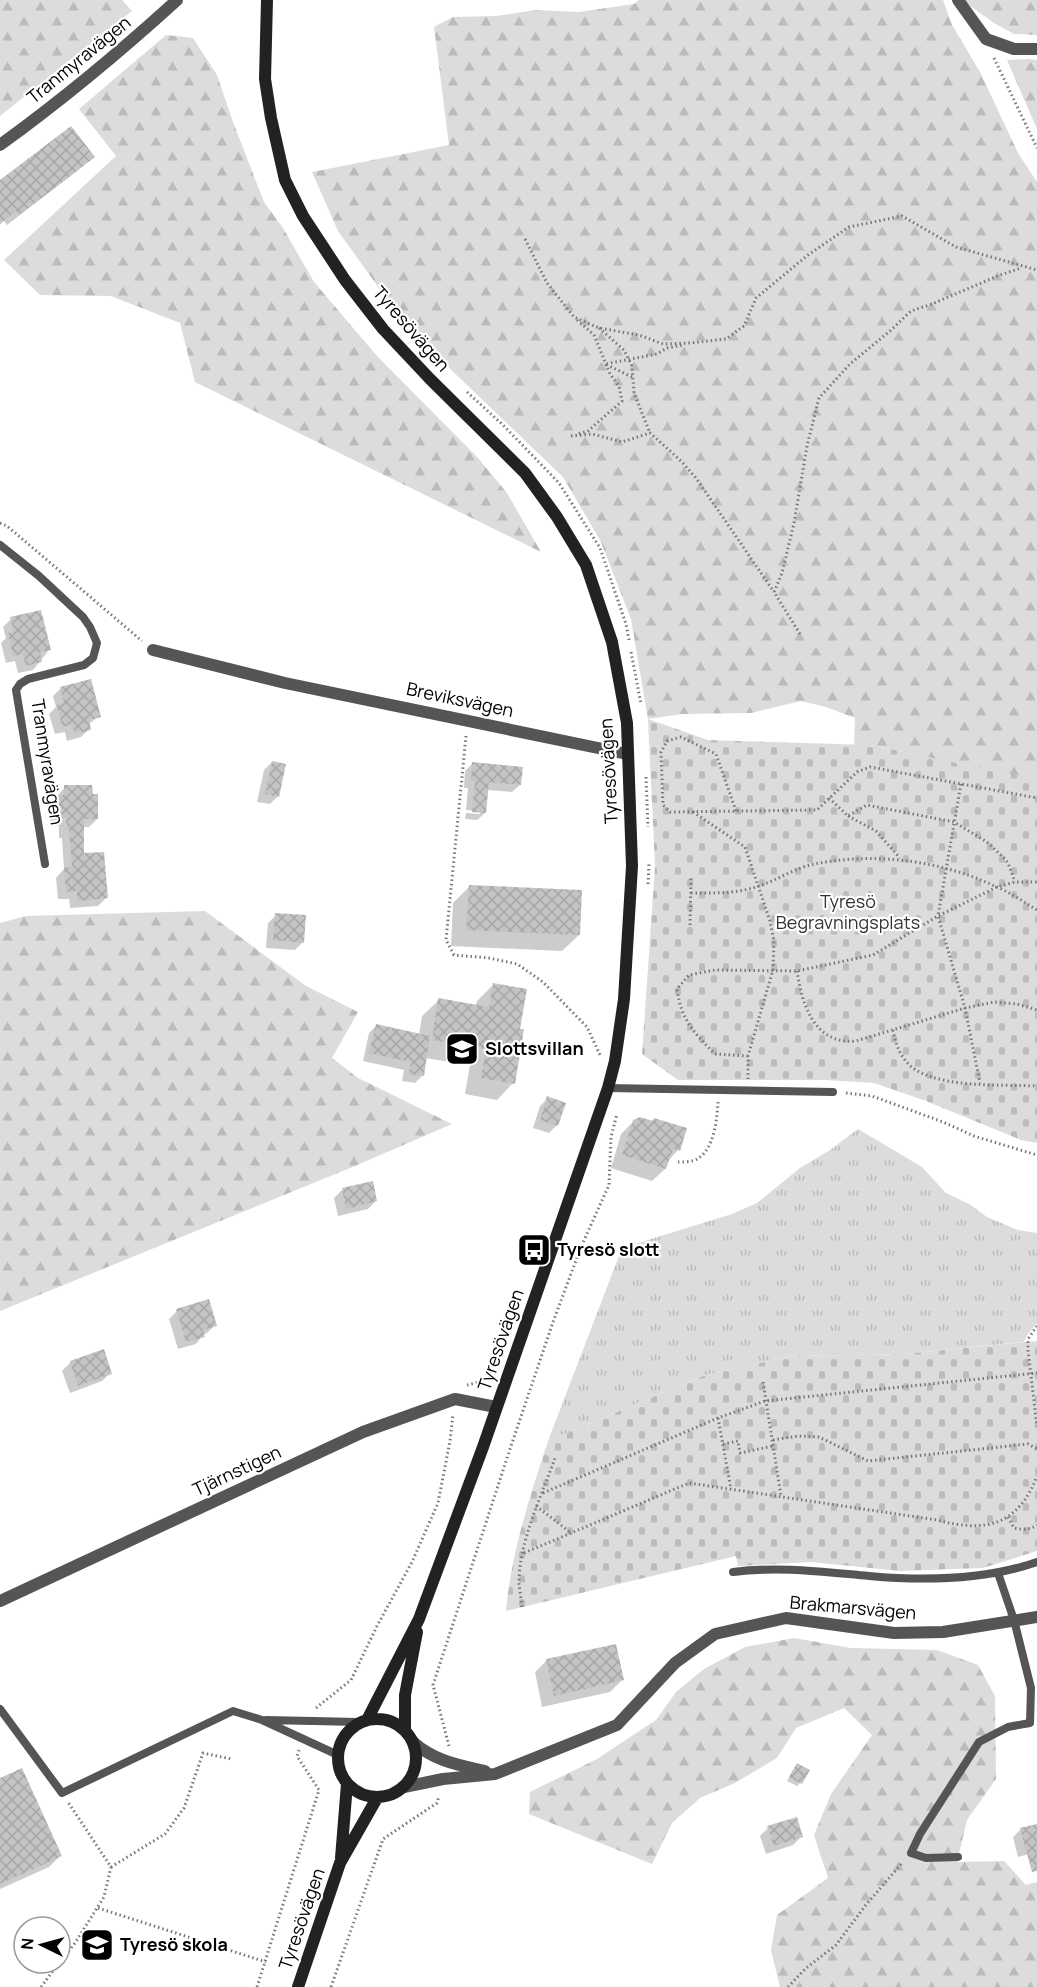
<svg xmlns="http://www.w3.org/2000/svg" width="1037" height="1987" font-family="Manrope,sans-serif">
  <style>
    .grass { fill: url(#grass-tufts) }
    .forest { fill: url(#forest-firs) }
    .cemetery { fill: url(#cemetery-stones) }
    .shadow { fill: #0003 }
    .building { fill: url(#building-cross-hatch) }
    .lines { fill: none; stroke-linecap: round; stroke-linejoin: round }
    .path { stroke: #777; stroke-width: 3; stroke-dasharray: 1.5 3; stroke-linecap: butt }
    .service { stroke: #555; stroke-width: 8 }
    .minor { stroke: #555; stroke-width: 12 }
    .tertiary { stroke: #555; stroke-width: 12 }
    .secondary { stroke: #222; stroke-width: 12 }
    .labels { text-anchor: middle; stroke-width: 4.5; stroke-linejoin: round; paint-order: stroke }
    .street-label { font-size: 18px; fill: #000; stroke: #fff }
    .park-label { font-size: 18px; fill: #333; stroke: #fff }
    .poi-label { font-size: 18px; font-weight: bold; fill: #000; stroke: #fff; text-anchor: start }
  </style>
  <defs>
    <pattern id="grass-tufts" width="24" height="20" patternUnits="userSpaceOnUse" patternTransform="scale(1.5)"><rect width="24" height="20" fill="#dcdcdc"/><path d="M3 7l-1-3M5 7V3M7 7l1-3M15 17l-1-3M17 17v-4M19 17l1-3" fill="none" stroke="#bbb"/></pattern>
    <pattern id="forest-firs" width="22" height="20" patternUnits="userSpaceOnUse" patternTransform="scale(1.5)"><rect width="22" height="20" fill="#dcdcdc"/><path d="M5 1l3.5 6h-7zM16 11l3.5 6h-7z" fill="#bbb"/></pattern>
    <pattern id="cemetery-stones" width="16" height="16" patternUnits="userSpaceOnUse" patternTransform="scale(1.5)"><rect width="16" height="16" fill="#dcdcdc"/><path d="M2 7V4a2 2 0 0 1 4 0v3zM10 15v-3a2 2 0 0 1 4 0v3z" fill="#bbb"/></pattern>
    <pattern id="building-cross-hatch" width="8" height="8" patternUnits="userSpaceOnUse" patternTransform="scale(1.5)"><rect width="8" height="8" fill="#c4c4c4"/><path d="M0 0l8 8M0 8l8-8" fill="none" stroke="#a7a7a7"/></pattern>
  </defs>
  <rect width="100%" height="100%" fill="#fff"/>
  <!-- grass -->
  <path class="grass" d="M858 1129 922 1167 946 1193 969 1204 987 1217 1018 1230 1037 1233V1323L1027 1335 1024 1342 904 1354 791 1356 703 1376 548 1441 622 1248 732 1214 757 1203 800 1168 830 1150Z"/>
  <!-- forest -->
  <path class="forest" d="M0 0H122L132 11 0 116Z
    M639 0H943L952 25 980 72 1018 153 1037 182V781L871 745H854L855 718 826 707 801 701 751 713 682 714 648 719 631 619 601 542 563 477 442 361 381 291 338 231 312 172 449 145 434 27 453 17 496 16 536 10 579 12 634 4Z
    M965 0H1037V35L1014 34 994 23 966 3Z
    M166 35 193 38 217 75 233 122 264 202 283 228 314 282 377 356 478 458 507 493 541 552 195 382 180 323 111 296 40 295 4 260 116 156 79 109Z
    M1029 59 1037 60V129L1007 60Z
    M205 911 306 986 358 1012 332 1058 358 1078 452 1124 355 1166 0 1311V923L26 916Z
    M794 1638 851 1648 937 1650 978 1665 995 1696 996 1779 967 1820 957 1862 1004 1861 1026 1885 1037 1882V1987H780L771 1950 777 1915 828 1878 814 1835 831 1794 872 1735 844 1708 796 1728 777 1758 735 1783 700 1798 672 1823 652 1864 529 1814 530 1792 597 1759 656 1720 676 1692 704 1669 745 1647Z"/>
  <!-- cemetery -->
  <path class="cemetery" d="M648 719 708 740 871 745 1037 780V1143L1021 1140 926 1101 874 1083 825 1080H678L642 1054 655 867Z
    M1037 1341V1551L983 1568 900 1571 811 1562 738 1566 736 1556 506 1611C511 1553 530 1496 548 1441L703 1376 791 1356 904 1354Z"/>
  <!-- shadow -->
  <path class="shadow" d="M93 157 81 168 7 225 4 221 0 224V182Z
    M11 619 49 650 33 670 18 673 15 661 6 663 1 643 6 638 3 627Z
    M61 688 99 716 88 725 89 729 81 737 67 741 65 732 55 734 49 714 56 707 53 696Z
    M272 762 278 796 270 804 257 802 264 770Z
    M473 763 520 785 512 792 487 790 485 813 477 820 465 819 466 813 480 814V811L466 810 468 788H464L465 771Z
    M65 787 97 819 89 827H82V855L106 898 98 906 70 908 69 899H58L56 878 64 869 62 838H59V826H50V804Z
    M469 887 579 935 562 951 451 946 453 903Z
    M276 915 303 942 295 950 266 948 268 923Z
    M493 985 519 1030 513 1083 497 1100 465 1094 470 1065 425 1058 423 1075 415 1083 402 1081 404 1070 363 1061 369 1033 377 1025 419 1035 422 1016 439 1000 476 1006 477 1001Z
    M548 1098 557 1125 549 1133 533 1128 540 1106Z
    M654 1119 678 1150 667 1162 665 1169 652 1181 611 1168 621 1134 634 1121 651 1122Z
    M342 1190 376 1201 368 1209 338 1216 334 1198Z
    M177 1311 215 1325 207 1333 203 1335 196 1344 178 1349 169 1319Z
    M103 1351 110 1373 102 1381 70 1393 62 1371 70 1363Z
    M547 1660 622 1680 610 1692 542 1707 535 1672Z
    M798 1765 800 1783 797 1786 787 1781Z
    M0 1780 60 1856 49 1867 0 1889Z
    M1037 1825V1852L1018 1857 1013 1837 1021 1829Z
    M768 1828 801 1837 793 1845 766 1854 760 1836Z"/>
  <!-- building -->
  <path class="building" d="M71 126 95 157 19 215 16 211 0 224V180Z
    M41 610 51 650 40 652 42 662 26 666 23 654 13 656 8 633 14 632 10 617Z
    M91 679 101 717 89 720 91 730 75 734 72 725 62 727 57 704 64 702 60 687Z
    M272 761 286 764 279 797 265 794Z
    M472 762 523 767 521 785 489 782 486 813 472 812 475 781H471Z
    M64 785H92L93 794H98V819H84V853L104 852 108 898 77 901V891L66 892 64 868 72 867 69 830H67L66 818H57V795H64Z
    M469 885 582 890 580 935 466 930Z
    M275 913 306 915 304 943 273 940Z
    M493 983 527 989 520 1029H524L515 1084 481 1078 486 1049 432 1040 438 998 489 1007Z
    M376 1024 430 1036 424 1076 409 1074 411 1062 369 1053Z
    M547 1096 566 1103 558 1126 540 1120Z
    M640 1117 653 1121 654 1118 687 1128 680 1151 673 1149 666 1169 622 1155 633 1120Z
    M373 1181 377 1201 346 1209 342 1188Z
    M209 1299 217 1326 203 1330 205 1337 186 1342 176 1309Z
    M104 1349 112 1374 78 1386 70 1361Z
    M616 1644 624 1680 554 1696 546 1659Z
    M797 1763 810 1770 802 1784 789 1777Z
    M22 1768 62 1856 0 1884V1778Z
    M797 1817 803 1837 774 1846 767 1826Z
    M1037 1824V1871L1032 1872 1020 1828Z"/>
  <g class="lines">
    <!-- path -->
    <path class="path" d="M994 58 1037 148
      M525 239 547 283 574 317 599 328 639 335 663 344 690 343 726 339 744 326 756 298 808 255 849 227 902 216 956 247 1037 270
      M577 320 594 335 610 374 619 386 622 401 588 431 578 434
      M599 328 624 350 632 366 634 393 650 433
      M632 377 605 364 657 354 667 348 683 345
      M467 392 503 425 559 483 600 548 626 624 629 640
      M571 436 592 434 622 442 650 433 681 461 696 478 774 592
      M0 523 7 526 142 641
      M800 634 774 592 782 573 794 523 807 446 819 398 850 364 890 331 911 311 932 304 1000 275 1021 268
      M631 652 641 704
      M466 736 446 940 454 955 489 958 517 964 543 982 587 1027 600 1055
      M646 777 648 827
      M961 784 938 916 965 1008 980 1083
      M829 798 848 816 867 805 954 822 987 842 1003 857 1008 863 1015 882
      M736 811 716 754 681 737 667 741 661 752 663 805 670 812 817 810 857 772 870 767 1037 798
      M693 812 745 847 770 921 774 941 773 970 748 1056V1079
      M848 816 876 831 900 858
      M648 884 649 864
      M691 893C714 893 736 894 759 886 777 880 795 868 814 864 875 852 940 860 997 887 1011 893 1024 902 1037 910
      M690 925 691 878
      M797 971C802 1004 814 1045 856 1041L965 1008 994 1002 1017 1004 1037 1010
      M893 1030C895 1041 898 1051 905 1060 927 1090 1002 1084 1037 1086
      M748 1056 715 1054C695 1034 681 1020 677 989L689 975 715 970 797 971 873 955 938 916 997 887 1015 882H1037
      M846 1093 872 1096 943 1122 974 1136 1037 1155
      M678 1162C683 1162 693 1162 697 1159 714 1150 717 1119 718 1102
      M1037 1326 1028 1339V1350L1037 1427
      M763 1382 781 1496
      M467 1385 476 1383 492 1376
      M718 1418 731 1489
      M773 1440 798 1436 819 1437 868 1461 1028 1444 1037 1449
      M723 1444 738 1441 740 1453 773 1446
      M543 1493 718 1418 765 1401 1037 1373
      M536 1506 570 1532
      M1008 1517 1014 1528C1023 1530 1030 1530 1037 1525
      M524 1553 689 1483 937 1520C985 1533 1018 1526 1037 1476
      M522 1607C521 1599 520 1591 519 1584 518 1544 542 1495 555 1458
      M316 1708 351 1680 377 1626 412 1562 438 1503 450 1441 453 1414
      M449 1746 433 1685 509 1452 553 1322 581 1247 609 1185 611 1137 617 1114
      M111 1867 165 1834 184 1808 203 1753 231 1759
      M98 1908 266 1962
      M60 1962 75 1943 104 1897 111 1867 68 1802
      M41 1987 59 1963
      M257 1987 319 1790 297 1756 299 1750
      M331 1987 383 1839 437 1803 439 1796
      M788 1987 805 1969 836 1945 865 1906 902 1863"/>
    <!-- service -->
    <path class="service" d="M0 545 39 576 83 617 90 627 97 643 93 658 84 665 28 679 20 684 16 690 45 864
      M608 1088 833 1092
      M733 1572C779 1566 823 1572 869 1576 924 1581 985 1580 1037 1562
      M0 1709 62 1793 233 1711 262 1720 338 1755
      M266 1720 359 1722
      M958 1857 926 1858 911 1853 920 1834 979 1742 1008 1727 1030 1723 1031 1688 1014 1620 998 1573"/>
    <!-- minor -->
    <path class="minor" d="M958 0 986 39 1014 49H1037
      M0 145C62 100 121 51 177 0
      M153 650 285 683 627 754
      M0 1601 363 1432 455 1399 496 1407"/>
    <!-- tertiary -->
    <path class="tertiary" d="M413 1742C434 1761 459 1765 485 1771
      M404 1787 443 1779 495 1774 617 1725 675 1663 715 1634 786 1618 894 1633 943 1632 1037 1617"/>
    <!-- secondary -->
    <path class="secondary" d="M267 0 265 79 271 118 285 180 303 216 345 280 383 329 430 379 525 473 557 517 586 565 612 642 627 723 632 866 624 999 615 1061 608 1088 483 1447 419 1619 367 1720
      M338 1758a39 39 0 1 1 78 0a39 39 0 1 1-78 0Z
      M405 1730V1695L417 1632
      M341 1858 347 1784
      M298 1987 340 1863 377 1798"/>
  </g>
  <!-- icons -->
  <defs>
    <symbol id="school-square" viewBox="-11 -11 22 22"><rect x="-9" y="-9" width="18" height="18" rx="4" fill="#000" stroke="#fff"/><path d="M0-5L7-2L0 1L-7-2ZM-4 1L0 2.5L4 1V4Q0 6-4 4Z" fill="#fff"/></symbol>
    <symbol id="bus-square" viewBox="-11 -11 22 22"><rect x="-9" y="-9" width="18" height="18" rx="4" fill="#000" stroke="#fff"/><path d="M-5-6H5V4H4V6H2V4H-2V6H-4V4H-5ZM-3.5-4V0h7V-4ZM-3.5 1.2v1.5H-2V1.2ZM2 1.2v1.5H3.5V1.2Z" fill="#fff"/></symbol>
  </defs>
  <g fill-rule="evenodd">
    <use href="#school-square" x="443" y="1030" width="38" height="38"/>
    <use href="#bus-square" x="515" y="1231" width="38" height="38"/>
    <use href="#school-square" x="78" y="1926" width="38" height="38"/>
  </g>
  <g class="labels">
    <!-- street labels -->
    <g class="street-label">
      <text transform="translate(79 60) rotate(-39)" y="6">Tranmyravägen</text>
      <text transform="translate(411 329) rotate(49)" y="6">Tyresövägen</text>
      <text transform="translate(460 700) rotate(12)" y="6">Breviksvägen</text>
      <text transform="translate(47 762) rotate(81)" y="6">Tranmyravägen</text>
      <text transform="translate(609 771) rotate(-93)" y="6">Tyresövägen</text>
      <text transform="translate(501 1340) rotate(-71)" y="6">Tyresövägen</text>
      <text transform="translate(237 1471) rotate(-25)" y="6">Tjärnstigen</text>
      <text transform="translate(853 1608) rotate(5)" y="6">Brakmarsvägen</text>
      <text transform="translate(302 1919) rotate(-71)" y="6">Tyresövägen</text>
    </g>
    <!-- park labels -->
    <g class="park-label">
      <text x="848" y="908">Tyresö<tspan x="848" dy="21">Begravningsplats</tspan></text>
    </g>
    <!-- poi labels -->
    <g class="poi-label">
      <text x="485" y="1055">Slottsvillan</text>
      <text x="557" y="1256">Tyresö slott</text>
      <text x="120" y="1951">Tyresö skola</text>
    </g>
  </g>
  <!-- north arrow -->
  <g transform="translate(42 1945) rotate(275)"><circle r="28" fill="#ffffff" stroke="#999999" stroke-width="1.5"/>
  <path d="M0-4.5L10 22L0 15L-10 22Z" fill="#000000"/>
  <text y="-9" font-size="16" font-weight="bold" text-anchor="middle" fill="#000000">N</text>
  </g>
</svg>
